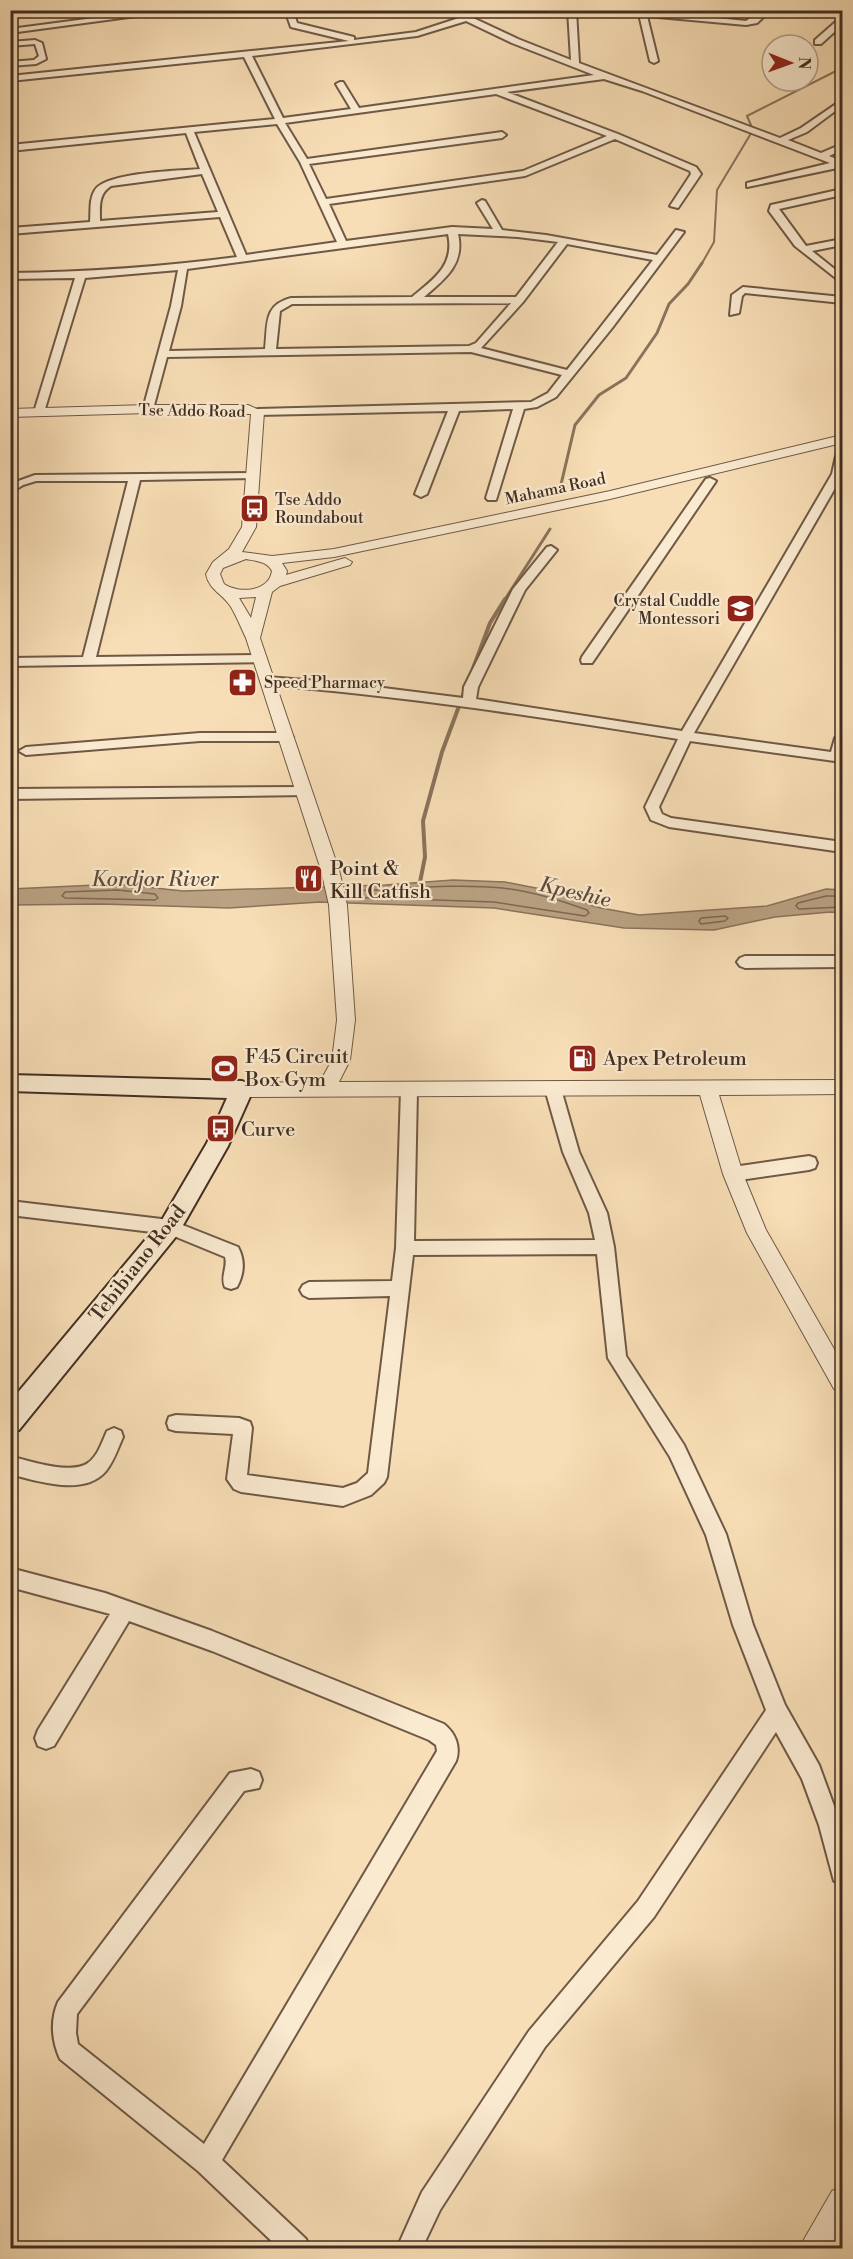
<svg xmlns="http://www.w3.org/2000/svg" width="853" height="2259" font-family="'Libre Bodoni',serif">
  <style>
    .water { fill: #baa283; stroke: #8a735c; stroke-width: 1.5 }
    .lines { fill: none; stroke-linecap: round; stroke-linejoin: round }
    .shore { stroke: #7e6852; stroke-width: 1.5 }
    .stream-far2 { stroke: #8a735c; stroke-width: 2 }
    .stream-far1 { stroke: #8a735c; stroke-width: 3 }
    .stream { stroke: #8a735c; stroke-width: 4 }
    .minor-casing { stroke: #6f5946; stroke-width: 4 }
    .tertiary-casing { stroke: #6f5946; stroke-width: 2 }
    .secondary-casing { stroke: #412d21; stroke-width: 4 }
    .minor { fill: #faead0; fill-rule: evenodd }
    .tertiary { fill: #faead0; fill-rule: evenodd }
    .secondary { fill: #faead0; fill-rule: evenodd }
    .labels { text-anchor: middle; stroke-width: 4.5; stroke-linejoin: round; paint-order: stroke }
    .far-street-label { font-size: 16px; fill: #412d21; stroke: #faead0 }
    .far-poi-label { font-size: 16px; fill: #412d21; stroke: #faead0; text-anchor: start }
    .poi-label { font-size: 20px; fill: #412d21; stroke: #faead0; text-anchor: start }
    .street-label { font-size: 20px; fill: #412d21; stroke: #faead0 }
    .water-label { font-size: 21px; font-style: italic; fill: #5f4a3a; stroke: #faead0 }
  </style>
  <rect width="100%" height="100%" fill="#f8deb6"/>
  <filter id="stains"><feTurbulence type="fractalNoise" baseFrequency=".00333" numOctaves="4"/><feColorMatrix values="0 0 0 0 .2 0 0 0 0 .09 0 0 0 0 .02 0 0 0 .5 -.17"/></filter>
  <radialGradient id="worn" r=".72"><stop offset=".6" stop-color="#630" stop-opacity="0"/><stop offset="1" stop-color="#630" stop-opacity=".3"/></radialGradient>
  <!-- water -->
  <path class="water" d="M453 880 505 882 556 892 596 907 639 915 767 906 826 889 842 890V913L830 912 775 917 714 930 624 928 494 908 320 902 229 908 102 904 11 905V889L118 884 183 891 385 885Z"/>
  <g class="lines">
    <!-- shore -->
    <path class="shore" d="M118 890 155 894 158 898 155 900 65 898 62 896 65 892Z
      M345 891C397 890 450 883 502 888 531 891 560 900 587 910L589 913 585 916 494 902 347 897
      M842 896H826L798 903 796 906 799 909 842 907
      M725 916 728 918 725 921 701 924 699 921 701 918Z"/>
    <!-- stream-far2 -->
    <path class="stream-far2" d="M701 265 714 242 717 190 753 130 747 116 842 68"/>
    <!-- stream-far1 -->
    <path class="stream-far1" d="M559 493 575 425 599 395 626 378 657 333 669 304 688 284 702 263
      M504 601 550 529"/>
    <!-- stream -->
    <path class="stream" d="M471 674 490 623 505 599
      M419 887 425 857 423 821 442 752 465 690"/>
    <defs>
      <path id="minor" d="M155 10H181L10 33V29Z
        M285 10H293L297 23 354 37V40L416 32 459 18 445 10H456L518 39 571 60 568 10H576L579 63 780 138 801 128 842 100V106L807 132 788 140 821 153 842 144V150L829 156 842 161V167L747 187V183L830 163 642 91 604 79 507 92 618 134 696 167 701 174 678 208 670 206 691 174 690 171 615 139 525 176 329 204 346 241 452 227 493 229 477 203 482 200 485 201 502 230 546 235 657 255 676 230 684 232 612 328 556 397 537 407 524 409 496 500H488L486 498 513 409 459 411 427 494 421 497 415 494 448 411 258 415 253 412 258 409 531 402 548 393 562 375 471 352 167 357 153 409 152 411H144L143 409 171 306 178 270 85 278 44 412 39 415 35 414 34 412 75 278 10 279V273C86 272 161 267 237 257L220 217 10 234V228L90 222C91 211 89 199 95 190 107 172 178 171 200 169L186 133 10 151V145L275 119 244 57 10 81V76L349 41 291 27ZM466 21 512 43 594 75 359 108 343 82H340L336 84 351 109 283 118 252 56 417 36ZM496 94 607 136 523 171 326 199 309 164 502 138 506 135 502 132 307 159 285 123ZM277 124 300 162 337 242 246 255 194 132ZM202 174 218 212 100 221C100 207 98 194 111 186ZM448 234C455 265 434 279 412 297L291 298C263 305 268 325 265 349L169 351 181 306 187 269ZM458 234 518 237 558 242 516 297H424C445 279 465 264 458 234ZM567 244 653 260 567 370 481 348 523 302ZM511 303 476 343 469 346 276 349 280 311 292 304Z
        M638 10 746 21 762 10H771L757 23 746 25 647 16 658 61 654 63 650 61Z
        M839 19H842V25L821 44H815V40Z
        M35 40 42 43 46 59 36 64 10 66V62L34 60 39 56 35 44 10 46V42Z
        M842 189V195L779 209 806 246 842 239V245L812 251 842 275V283L795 246 769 211 771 205Z
        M743 287 842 297V303L745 293 742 296 739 313 730 315 732 295Z
        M842 453V476L694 733 831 752 835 738 842 734V762L690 741 659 807 662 814 671 818 842 842V852L669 827 651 820 645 807 678 739C541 717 405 696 267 685L261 681 267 677 344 683 463 698 464 687 513 589 547 547 551 546 557 550 525 590 478 687 476 699 682 731 832 474 836 456Z
        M253 473 257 474V478L140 480 96 657 260 655 266 659 265 662 10 666V658L83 657 128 481H36L23 485 10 493V484L35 475Z
        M710 478 716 481 592 663H582L581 660 582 657 706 479Z
        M200 733H286L293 737 286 741H200L26 755 19 751 26 747Z
        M304 787 309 789 311 792 309 795 10 799V789Z
        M745 956H842V967L745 968 740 966 737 962 740 958Z
        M553 1083 559 1085 561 1089 579 1152 607 1213 614 1247 626 1356 684 1445 726 1534 753 1625 785 1705 819 1765 841 1825 842 1884 834 1881 819 1825 802 1779 776 1732 654 1917 545 2047 440 2210 422 2248H397L422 2192 529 2031 638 1901 766 1710 733 1625 706 1535 670 1457 608 1358 597 1254 413 1255 387 1477 384 1483 371 1495 343 1506 241 1492 234 1489 227 1479 233 1434 176 1431 169 1429 167 1423 169 1417 176 1415 239 1418 250 1422 252 1428 247 1475 343 1488 357 1483 368 1473 390 1296 309 1298 303 1295 300 1290 303 1285 309 1282 392 1281 396 1248 401 1090 403 1086 409 1084 415 1086 417 1090 414 1241 595 1240 589 1213 563 1152 545 1089 547 1085Z
        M809 1156 815 1158 817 1163 815 1168 809 1170 733 1181 727 1179 725 1174 727 1169 733 1167Z
        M10 1201 170 1220 238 1247C245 1260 244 1274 237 1287L231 1289 225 1287C220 1277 228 1267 225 1257L169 1234 10 1215Z
        M114 1428 121 1431 123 1437C118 1448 114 1461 106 1471 84 1497 38 1481 10 1474V1456C29 1461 71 1475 88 1463 98 1456 102 1442 107 1431Z
        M10 1568 105 1593 212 1631 444 1724C455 1733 461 1746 456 1761L222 2160 306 2239 309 2248H279L198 2171 60 2059C52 2041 50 2021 58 2002L230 1773 251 1769 259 1772 262 1780 259 1788 244 1791 77 2014 76 2033 78 2044 204 2144 437 1751 436 1745 429 1740 212 1651 129 1621 54 1746 46 1749 38 1746 35 1738 38 1730 110 1614 10 1587Z"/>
      <path id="tertiary" d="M148 405H248L264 412 256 527 242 552 272 556 334 549 610 491 842 435V443L610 499 334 557 282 563 287 571 286 575 345 558 352 562 350 565 280 586 272 592 260 638 339 870 347 905 355 1020 350 1060 339 1082 842 1080V1094L719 1095 743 1174 766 1230 842 1363V1391L834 1389 747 1233 723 1174 700 1095 242 1097 235 1095 232 1090 235 1085 242 1083 320 1082 332 1060 337 1020 329 905 321 870 246 638C241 628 237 617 231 607 223 594 209 590 206 574L213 562 229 549 242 527 251 414 148 413 10 417V409ZM246 559C256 561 267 561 272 571 269 592 239 594 224 584L220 574 223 568ZM256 597 251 618 239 598Z
        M842 2186V2228L831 2248H799L832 2191Z"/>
      <path id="secondary" d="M10 1075 242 1081 250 1084 253 1090 228 1146 178 1234 19 1430 10 1433V1402L162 1220 207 1143 227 1098 10 1091Z"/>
    </defs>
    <!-- minor casing -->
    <use href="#minor" class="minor-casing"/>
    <!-- tertiary casing -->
    <use href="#tertiary" class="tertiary-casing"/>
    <!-- secondary casing -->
    <use href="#secondary" class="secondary-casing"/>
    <!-- minor -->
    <use href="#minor" class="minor"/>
    <!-- tertiary -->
    <use href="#tertiary" class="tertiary"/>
    <!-- secondary -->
    <use href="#secondary" class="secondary"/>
  </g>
  <!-- icons -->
  <defs>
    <symbol id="bus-square" viewBox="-11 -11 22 22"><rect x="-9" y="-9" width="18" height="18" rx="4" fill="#8f2418" stroke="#faead0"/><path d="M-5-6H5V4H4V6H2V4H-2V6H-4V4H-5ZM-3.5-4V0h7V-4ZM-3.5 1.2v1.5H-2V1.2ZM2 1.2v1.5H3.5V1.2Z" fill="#fff"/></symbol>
    <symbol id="school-square" viewBox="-11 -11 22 22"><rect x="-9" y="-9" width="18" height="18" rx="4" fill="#8f2418" stroke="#faead0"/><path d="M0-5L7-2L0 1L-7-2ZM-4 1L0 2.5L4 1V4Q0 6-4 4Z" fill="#fff"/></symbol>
    <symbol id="pharmacy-square" viewBox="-11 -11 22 22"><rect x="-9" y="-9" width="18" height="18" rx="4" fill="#8f2418" stroke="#faead0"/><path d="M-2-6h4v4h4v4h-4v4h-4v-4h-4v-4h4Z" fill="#fff"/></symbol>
    <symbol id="restaurant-square" viewBox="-11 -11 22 22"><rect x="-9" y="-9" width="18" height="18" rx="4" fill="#8f2418" stroke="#faead0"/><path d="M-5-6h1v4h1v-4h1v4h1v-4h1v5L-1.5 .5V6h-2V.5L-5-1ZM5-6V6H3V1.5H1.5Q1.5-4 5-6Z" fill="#fff"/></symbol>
    <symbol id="fuel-square" viewBox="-11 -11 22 22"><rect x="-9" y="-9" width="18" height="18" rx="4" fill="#8f2418" stroke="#faead0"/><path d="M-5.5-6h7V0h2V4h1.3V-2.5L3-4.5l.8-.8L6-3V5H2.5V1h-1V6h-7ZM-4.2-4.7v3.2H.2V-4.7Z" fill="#fff"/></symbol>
    <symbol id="stadium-square" viewBox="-11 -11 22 22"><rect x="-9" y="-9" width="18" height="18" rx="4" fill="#8f2418" stroke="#faead0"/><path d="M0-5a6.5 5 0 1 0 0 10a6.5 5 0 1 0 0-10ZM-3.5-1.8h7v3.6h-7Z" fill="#fff"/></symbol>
  </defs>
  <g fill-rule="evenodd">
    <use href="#bus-square" x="238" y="492" width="33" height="33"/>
    <use href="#school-square" x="724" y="592" width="33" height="33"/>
    <use href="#pharmacy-square" x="226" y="666" width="33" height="33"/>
    <use href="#restaurant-square" x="292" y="862" width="33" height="33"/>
    <use href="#fuel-square" x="566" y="1042" width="33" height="33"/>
    <use href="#stadium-square" x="208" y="1052" width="33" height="33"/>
    <use href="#bus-square" x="204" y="1112" width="33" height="33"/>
  </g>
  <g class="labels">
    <!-- far-street labels -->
    <g class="far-street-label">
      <text transform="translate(192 410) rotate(1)" y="6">Tse Addo Road</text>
      <text transform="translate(555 488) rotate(-12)" y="6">Mahama Road</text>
    </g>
    <!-- far-poi labels -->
    <g class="far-poi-label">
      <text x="275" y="505">Tse Addo<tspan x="275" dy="18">Roundabout</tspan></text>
      <text x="720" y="606" text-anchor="end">Crystal Cuddle<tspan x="720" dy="18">Montessori</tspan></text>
      <text x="264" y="688">Speed Pharmacy</text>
    </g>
    <!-- poi labels -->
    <g class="poi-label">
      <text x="330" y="875">Point &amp;<tspan x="330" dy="23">Kill Catfish</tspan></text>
      <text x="245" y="1063">F45 Circuit<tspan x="245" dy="23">Box Gym</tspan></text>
      <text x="603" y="1065">Apex Petroleum</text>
      <text x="241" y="1136">Curve</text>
    </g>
    <!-- street labels -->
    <g class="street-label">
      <text transform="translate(137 1263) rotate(-52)" y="7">Tebibiano Road</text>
    </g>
    <!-- water labels -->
    <g class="water-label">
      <text x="155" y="886">Kordjor River</text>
      <text transform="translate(575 892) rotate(13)" y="7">Kpeshie</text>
    </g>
  </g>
  <!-- margin -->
  <rect width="853" height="2259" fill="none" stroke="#f8deb6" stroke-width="36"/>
  <rect x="12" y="12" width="829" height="2235" fill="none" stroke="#412d21" stroke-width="3"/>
  <rect x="18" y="18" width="817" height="2223" fill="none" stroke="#412d21" stroke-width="1.5"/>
  <!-- north arrow -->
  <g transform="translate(790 63) rotate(91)"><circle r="28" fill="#faead0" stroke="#b09e8a" stroke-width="1.5"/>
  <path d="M0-4.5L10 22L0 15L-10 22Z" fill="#8f2418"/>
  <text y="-9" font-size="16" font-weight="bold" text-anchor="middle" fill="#412d21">N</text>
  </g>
  <rect width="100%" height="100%" filter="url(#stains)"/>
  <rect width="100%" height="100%" fill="url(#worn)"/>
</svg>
